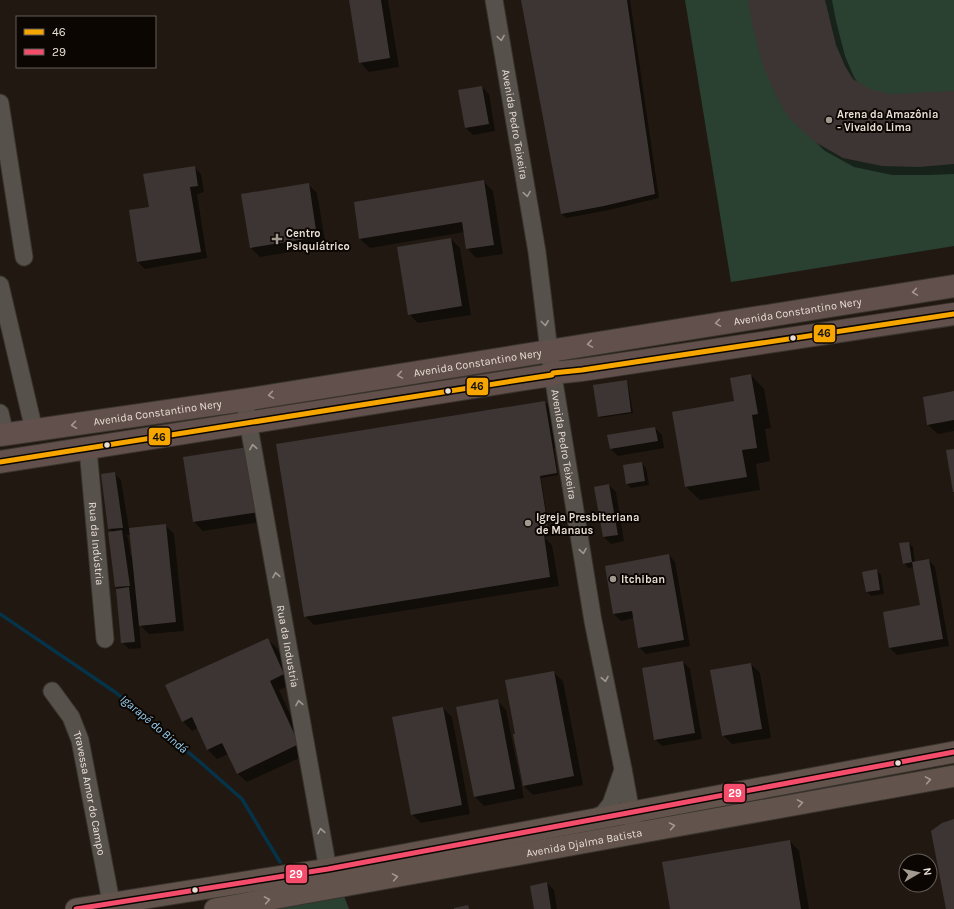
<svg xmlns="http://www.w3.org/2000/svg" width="954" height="909" font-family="Karla,sans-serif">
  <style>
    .green { fill: #2a4031 }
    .shadow { fill: #0007; fill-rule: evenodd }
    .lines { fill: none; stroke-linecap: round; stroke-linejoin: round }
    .stream { stroke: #053349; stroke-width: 3.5 }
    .building { fill: #3d3533 }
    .minor-casing { stroke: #3a342f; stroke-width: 19 }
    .major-casing { stroke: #3a342f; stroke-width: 23 }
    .highway-casing { stroke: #3a342f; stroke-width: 24 }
    .minor { stroke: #57514b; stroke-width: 17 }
    .major { stroke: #62544d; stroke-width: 21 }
    .highway { stroke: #62504c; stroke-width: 22 }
    .bus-1-casing { stroke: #0b0602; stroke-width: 8 }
    .bus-2-casing { stroke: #0b0602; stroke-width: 8 }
    .bus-1 { stroke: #f7a600; stroke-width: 5 }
    .bus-2 { stroke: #f44d6c; stroke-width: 5 }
    .oneway { stroke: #a09890 }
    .oneway2 { stroke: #a59790 }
    .oneway3 { stroke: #a59991 }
    .poi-dot { fill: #a29990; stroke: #0b0602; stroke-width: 1.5 }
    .bus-dot { fill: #e8ded5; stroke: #0b0602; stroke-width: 1.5 }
    .labels { text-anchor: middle; stroke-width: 4; stroke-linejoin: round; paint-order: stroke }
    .poi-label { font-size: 11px; font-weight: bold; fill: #e8ded5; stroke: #0b0602; text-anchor: start }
    .street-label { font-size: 11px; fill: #e8ded5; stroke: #0b0602 }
    .water-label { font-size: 12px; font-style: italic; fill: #99d2f5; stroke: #0b0602 }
    .line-badge { stroke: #0b0602; stroke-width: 1.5 }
    .badge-label { font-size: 11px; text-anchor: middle; font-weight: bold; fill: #fff }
    .pale-badge-label { font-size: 11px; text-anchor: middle; font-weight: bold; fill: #111 }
  </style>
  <rect width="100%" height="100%" fill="#211911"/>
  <!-- green -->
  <path class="green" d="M685 0H954V246L731 282Z
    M344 896 349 909H273Z"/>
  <!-- shadow -->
  <path class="shadow" d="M350 0H388L399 67 369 72 360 62Z
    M522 0H630L659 198 609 210 566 218 562 214Z
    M749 0H832L836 21 845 56 854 77 858 83 869 90 890 95 954 93V174L929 175H892L854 167 825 151 801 128Z
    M482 87 489 94 495 131 473 135 466 128Z
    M194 167 201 174 204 192 197 194 207 258 145 269 138 262 150 208Z
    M483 181 493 191 503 254 476 258 467 248 465 232 370 248 360 239Z
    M308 184 317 193 326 246 260 257 251 248Z
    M451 239 460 248 471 315 418 323 409 314Z
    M751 375 764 389 771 428 765 429 770 461 756 464 760 490 700 500 686 487Z
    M626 381 628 383 633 413 600 418 598 416Z
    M954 392V431L938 434 928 425Z
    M545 402 554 411 560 447 554 448 558 475 541 478 550 536 544 537 552 545 559 586 314 625 305 616Z
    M655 428 662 435 664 448 618 456 611 449Z
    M184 458 267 521 203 531 194 522Z
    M642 463 646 468 649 485 631 488 627 484Z
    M114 473 121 480 129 529 165 525 174 534 184 631 149 634 139 624 141 648 129 649 122 642 119 590 116 587 113 532 109 529ZM126 535H131L133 556H131L128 538Z
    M609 485 616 492 624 541 611 544 604 537Z
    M908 543 913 547 915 563 929 560 935 567 949 646 897 655 890 648 884 613 921 606 914 567 908 568 904 563Z
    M669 555 675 562 690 646 646 654 639 647 634 618 621 621 614 614 606 566Z
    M876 570 881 575 884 594 871 596 867 592Z
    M267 639 277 648 293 684 279 690 308 754 247 782 237 773 228 754 217 759 208 750 198 728 192 731 183 721Z
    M683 662 690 669 702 739 662 746 655 739Z
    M751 664 760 673 771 738 732 744 723 735Z
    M553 672 563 681 583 785 533 795 524 786Z
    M497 700 506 710 524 798 484 806 475 797Z
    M443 708 452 717 470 814 421 823 412 814Z
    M790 841 799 851 809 909H671Z
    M547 883 554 890 557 909H535Z"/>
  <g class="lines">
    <!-- stream -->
    <path class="stream" d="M0 614 115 692 200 762 242 799 280 862"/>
  </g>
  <!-- building -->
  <path class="building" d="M349 0H381L390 58 359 63Z
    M521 0H627L655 194 604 206 561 214Z
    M748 0H825L836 45 845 66 853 79 870 89 890 94 954 91V164L919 167 882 166 843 158 815 142 790 119 778 100 763 66 753 28Z
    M482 86 489 124 465 128 458 90Z
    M195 166 198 186 190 187 201 252 137 262 129 210 149 207 143 174Z
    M484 180 494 245 466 249 462 222 359 239 354 202Z
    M309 183 317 237 250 248 241 194Z
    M451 238 462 306 408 315 397 247Z
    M751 374 758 414 752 415 757 448 742 450 747 477 685 487 672 412 734 401 730 378Z
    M627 380 631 412 598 417 593 385Z
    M954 391V420L927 425 923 397Z
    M545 401 557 473 540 476 549 534 544 535 550 577 304 617 276 444Z
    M655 427 658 441 610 449 607 435Z
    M248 447 259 512 193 522 183 457Z
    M954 449V492H953L946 450Z
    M642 462 645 481 626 484 623 465Z
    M115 472 123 528 108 529 101 474Z
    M609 484 618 535 603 537 594 487Z
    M166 524 176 622 139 626 129 528Z
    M122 530 130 586 115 587 108 532Z
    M909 542 912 562 903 564 899 543Z
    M669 554 684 640 638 648 632 611 613 614 605 566Z
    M929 559 943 639 889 648 883 612 920 605 912 562Z
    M877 569 880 590 866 592 862 572Z
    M129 587 135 642 121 643 116 589Z
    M268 638 284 674 270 681 299 744 237 774 222 743 207 750 192 717 182 722 165 685Z
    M683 661 695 733 654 740 642 668Z
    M751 663 762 729 722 736 710 670Z
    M554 671 574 776 523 786 513 734H515L505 680Z
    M498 699 515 789 474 797 456 707Z
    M443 707 462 805 411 815 392 717Z
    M954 819V909H946L931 831 942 823Z
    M790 840 801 909H670L662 862Z
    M547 882 551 909H534L530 886Z
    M468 905 469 909H454V908Z"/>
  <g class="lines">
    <defs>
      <g id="minor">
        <path id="s1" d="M494 0 537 252 549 351 593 621 623 769 633 824"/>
        <path d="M0 103 24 257"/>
        <path d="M0 285 34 430"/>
        <path id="s2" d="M246 410 330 881"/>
        <path d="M0 413 5 434"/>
        <path id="s3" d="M88 449 105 639"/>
        <path id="s4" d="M52 691 71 717 80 740 111 902"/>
        <path d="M592 820 604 813 611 804 623 770"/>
      </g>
      <g id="major">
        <path d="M76 909 328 869 954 752"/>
        <path id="s5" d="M215 909C462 866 707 819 954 776"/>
      </g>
      <g id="highway">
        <path id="s6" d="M0 435 244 400 954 286"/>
        <path d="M0 462 519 380 552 375 553 373 582 370 954 314"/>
      </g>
    </defs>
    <!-- minor casing -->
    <use href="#minor" class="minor-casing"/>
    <!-- major casing -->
    <use href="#major" class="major-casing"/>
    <!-- highway casing -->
    <use href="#highway" class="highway-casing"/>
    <!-- minor -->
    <use href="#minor" class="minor"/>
    <!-- major -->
    <use href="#major" class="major"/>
    <!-- highway -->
    <use href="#highway" class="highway"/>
    <defs>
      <path id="bus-1" d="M0 462 519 380 552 375 553 373 582 370 954 314"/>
      <path id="bus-2" d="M76 909 328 869 954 752"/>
    </defs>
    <!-- bus-1 casing -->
    <use href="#bus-1" class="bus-1-casing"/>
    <!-- bus-2 casing -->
    <use href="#bus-2" class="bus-2-casing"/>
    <!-- bus-1 -->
    <use href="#bus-1" class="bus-1"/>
    <!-- bus-2 -->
    <use href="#bus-2" class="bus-2"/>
  </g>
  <!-- one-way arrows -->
  <defs><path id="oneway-chevron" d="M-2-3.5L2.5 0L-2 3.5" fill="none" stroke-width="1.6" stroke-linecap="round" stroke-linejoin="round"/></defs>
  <g class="oneway">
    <use href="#oneway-chevron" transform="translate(501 38) rotate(81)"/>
    <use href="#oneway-chevron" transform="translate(527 194) rotate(81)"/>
    <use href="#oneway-chevron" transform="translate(545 323) rotate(83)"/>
    <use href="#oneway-chevron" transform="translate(253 447) rotate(-100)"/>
    <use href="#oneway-chevron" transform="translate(583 551) rotate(81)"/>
    <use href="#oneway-chevron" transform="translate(276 575) rotate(-100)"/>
    <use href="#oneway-chevron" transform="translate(605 679) rotate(79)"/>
    <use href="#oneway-chevron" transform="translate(299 703) rotate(-100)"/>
    <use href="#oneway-chevron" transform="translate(321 831) rotate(-100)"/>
  </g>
  <g class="oneway2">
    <use href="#oneway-chevron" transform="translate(915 292) rotate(171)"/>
    <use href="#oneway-chevron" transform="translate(718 323) rotate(171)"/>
    <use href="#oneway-chevron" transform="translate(590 344) rotate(171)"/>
    <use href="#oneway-chevron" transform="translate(400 375) rotate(171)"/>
    <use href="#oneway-chevron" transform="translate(271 395) rotate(171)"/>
    <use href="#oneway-chevron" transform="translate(74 425) rotate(172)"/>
  </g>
  <g class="oneway3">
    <use href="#oneway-chevron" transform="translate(928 780) rotate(-10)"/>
    <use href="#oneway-chevron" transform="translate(800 803) rotate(-10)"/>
    <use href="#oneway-chevron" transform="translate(672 826) rotate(-10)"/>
    <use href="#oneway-chevron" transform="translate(395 877) rotate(-10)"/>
    <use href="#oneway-chevron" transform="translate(267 900) rotate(-10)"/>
  </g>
  <!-- markers -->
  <g class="poi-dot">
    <circle cx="829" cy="120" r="4"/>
    <path d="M275 233h4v4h4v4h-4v4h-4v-4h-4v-4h4z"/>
    <circle cx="528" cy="523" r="4"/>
    <circle cx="613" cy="579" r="4"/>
  </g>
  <g class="bus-dot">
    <circle cx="793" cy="338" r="3.5"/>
    <circle cx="448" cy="391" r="3.5"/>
    <circle cx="107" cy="445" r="3.5"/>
    <circle cx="898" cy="763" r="3.5"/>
    <circle cx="195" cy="890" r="3.5"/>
  </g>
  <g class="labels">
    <!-- poi labels -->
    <g class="poi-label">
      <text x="837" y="118">Arena da Amazônia<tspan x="837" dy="13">- Vivaldo Lima</tspan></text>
      <text x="286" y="237">Centro<tspan x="286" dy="13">Psiquiátrico</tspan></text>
      <text x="536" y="521">Igreja Presbiteriana<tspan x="536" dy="13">de Manaus</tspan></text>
      <text x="621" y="583">Itchiban</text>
    </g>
    <!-- street labels -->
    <g class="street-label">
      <text dy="4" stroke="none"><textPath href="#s1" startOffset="126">Avenida Pedro Teixeira</textPath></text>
      <text dy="4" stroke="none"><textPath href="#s6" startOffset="807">Avenida Constantino Nery</textPath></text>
      <text dy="4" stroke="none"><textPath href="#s6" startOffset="483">Avenida Constantino Nery</textPath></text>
      <text dy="4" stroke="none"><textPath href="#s6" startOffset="159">Avenida Constantino Nery</textPath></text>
      <text dy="4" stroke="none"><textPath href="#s1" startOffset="450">Avenida Pedro Teixeira</textPath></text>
      <text dy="4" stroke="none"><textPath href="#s3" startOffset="95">Rua da Indústria</textPath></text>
      <text dy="4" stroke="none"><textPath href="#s2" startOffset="240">Rua da Industria</textPath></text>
      <text dy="4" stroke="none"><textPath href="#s4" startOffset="111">Travessa Amor do Campo</textPath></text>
      <text dy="4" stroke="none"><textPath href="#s5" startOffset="375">Avenida Djalma Batista</textPath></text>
    </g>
    <!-- water labels -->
    <g class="water-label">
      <text transform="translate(154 724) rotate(40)" y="4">Igarapé do Bindá</text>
    </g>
  </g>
  <g class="line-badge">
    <rect x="813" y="324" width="23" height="19" rx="4" fill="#f7a600"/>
    <rect x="466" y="377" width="23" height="19" rx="4" fill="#f7a600"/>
    <rect x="148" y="427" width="23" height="19" rx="4" fill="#f7a600"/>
    <rect x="723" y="783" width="23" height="20" rx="4" fill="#f44d6c"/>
    <rect x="285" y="864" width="23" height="20" rx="4" fill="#f44d6c"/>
  </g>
  <g class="badge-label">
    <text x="735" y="797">29</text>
    <text x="296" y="878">29</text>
  </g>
  <g class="pale-badge-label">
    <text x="824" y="337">46</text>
    <text x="477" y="390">46</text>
    <text x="159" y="441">46</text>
  </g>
  <!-- legend -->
  <rect x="16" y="16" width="140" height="52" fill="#0b0602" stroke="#635c56"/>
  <rect x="24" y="29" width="20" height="6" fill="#f7a600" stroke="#635c56"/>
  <text x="52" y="36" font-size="12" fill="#e8ded5">46</text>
  <rect x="24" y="49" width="20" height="6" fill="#f44d6c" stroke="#635c56"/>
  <text x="52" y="56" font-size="12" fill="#e8ded5">29</text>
  <!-- north arrow -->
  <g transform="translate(918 873) rotate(81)"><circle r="19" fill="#0b0602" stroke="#635c56"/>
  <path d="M0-3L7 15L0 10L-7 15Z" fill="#a29990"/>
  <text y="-6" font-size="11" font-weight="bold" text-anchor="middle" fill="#e8ded5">N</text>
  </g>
</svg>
